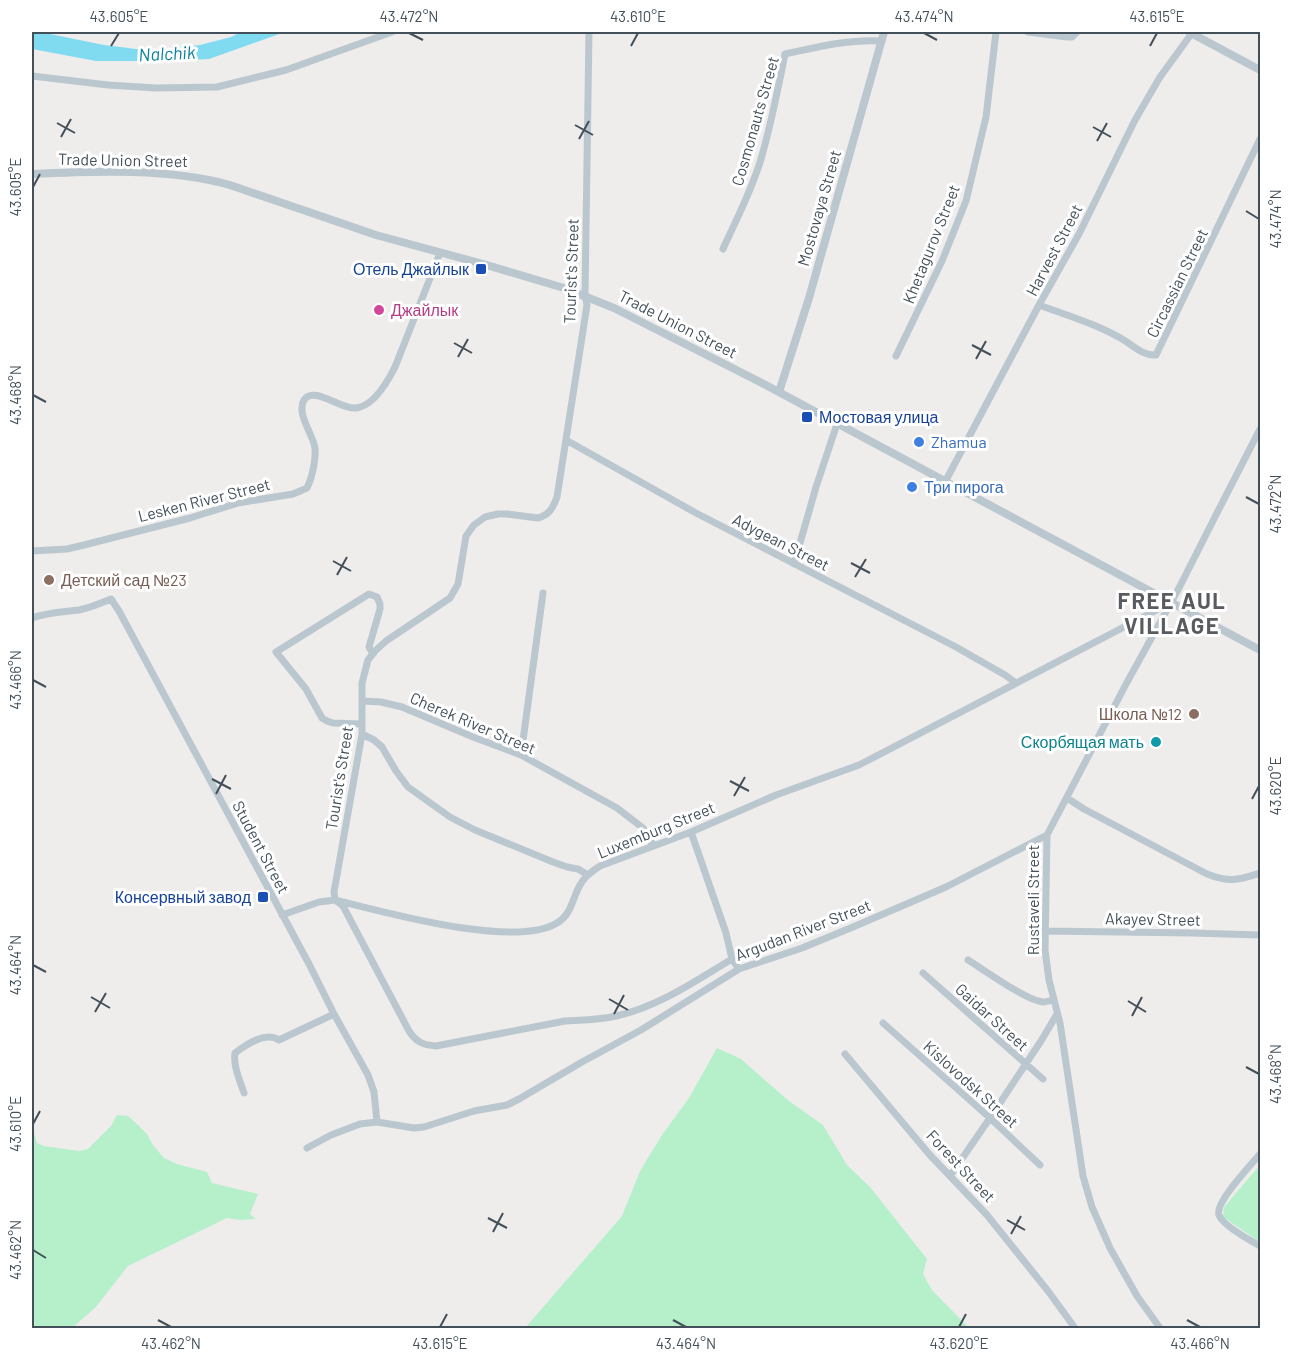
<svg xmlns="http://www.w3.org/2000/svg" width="1292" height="1360" font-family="Barlow,sans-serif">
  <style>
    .green { fill: #b6f0cb }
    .water { fill: #81dbf0 }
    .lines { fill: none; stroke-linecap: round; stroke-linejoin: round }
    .minor { stroke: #bbc7cf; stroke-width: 7 }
    .tertiary { stroke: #bbc7cf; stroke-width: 8 }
    .ticks { fill: none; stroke: #43505a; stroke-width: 2 }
    .transit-dot { fill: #1a4fb4; stroke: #fff; stroke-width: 2 }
    .hotel-dot { fill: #d1479c; stroke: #fff; stroke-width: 2 }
    .shop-dot { fill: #3f7fe0; stroke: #fff; stroke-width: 2 }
    .education-dot { fill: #8d6e63; stroke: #fff; stroke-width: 2 }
    .culture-dot { fill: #0f9aa8; stroke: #fff; stroke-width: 2 }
    .labels { text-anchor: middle; stroke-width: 6; stroke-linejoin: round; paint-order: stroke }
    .street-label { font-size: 16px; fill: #43505a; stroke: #fff }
    .transit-label { font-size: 16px; fill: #164399; stroke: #fff; text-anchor: end }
    .hotel-label { font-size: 16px; fill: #b23c85; stroke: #fff; text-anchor: start }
    .shop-label { font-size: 16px; fill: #366cbe; stroke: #fff; text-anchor: start }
    .education-label { font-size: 16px; fill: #785e54; stroke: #fff; text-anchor: start }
    .culture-label { font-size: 16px; fill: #0d838f; stroke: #fff; text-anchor: end }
    .water-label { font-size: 18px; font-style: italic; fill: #06809c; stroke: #fff }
    .district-label { font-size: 22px; font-weight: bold; letter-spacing: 1.5px; fill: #585c61; stroke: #fff }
    .neatline { fill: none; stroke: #43505a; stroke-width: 2 }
    .ticks-label { font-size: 15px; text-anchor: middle; fill: #43505a }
  </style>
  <rect width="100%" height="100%" fill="#efecec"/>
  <!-- green -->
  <path class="green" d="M717 1048 741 1059 789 1101 823 1125 847 1165 870 1187 927 1259 923 1274 932 1290 969 1328H525L622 1216 640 1171 662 1135 689 1098Z
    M117 1115 128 1116 136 1123 147 1134 153 1145 164 1158 177 1164 207 1172 212 1183 258 1194 250 1214 256 1219 240 1220 227 1218 128 1266 95 1308 72 1328H32V1125L37 1143 44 1146 79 1151 88 1149 111 1126Z
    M1260 1165V1242L1223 1217 1224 1207Z"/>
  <!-- water -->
  <path class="water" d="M32 32H40L104 45 136 49H165L200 45 231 37 241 32H285L209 59 170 61H96L32 49Z"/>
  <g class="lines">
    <!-- minor -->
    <path class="minor" d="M589 32 585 295 587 305 557 497C553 508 549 515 538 518L507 514H498L485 517 474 525 466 536 458 584 450 598 386 641 375 651 368 660 362 683V734L334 892 335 900 343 906 409 1031C416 1042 423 1045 436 1046L565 1021C582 1020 599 1020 616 1016 658 1007 695 981 732 959
      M1028 32 1067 37H1072L1077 32
      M32 76 108 85 156 88 217 87 286 70 392 32
      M723 249C736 220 752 190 761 159 771 125 778 89 785 54 817 47 849 39 882 41
      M1039 305C1069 316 1100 325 1127 342 1136 348 1145 356 1156 355L1260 139
      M896 356 942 261 966 201 986 117 996 32
      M566 440 696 513 956 647 1005 675 1016 683
      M945 482 1039 305 1079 234 1135 120 1160 77 1192 33
      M32 551 67 549 84 545 190 518 238 503 293 494 307 488C312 478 316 460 315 448 313 434 296 414 304 400 313 385 342 410 355 408 374 407 388 381 395 367L440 253
      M794 564 816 487 837 424
      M32 618C48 612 62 612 79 610 90 608 101 603 111 599L119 611 309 964 334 1014 368 1075 374 1092 377 1122
      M363 701 381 702 402 707 473 737 521 755 617 808 643 828 653 845
      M362 724 333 723 327 721 322 718 306 689 276 652 369 594 377 597 380 604V609L369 647 373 654
      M362 734 374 740 382 747 396 771 408 787 450 817 475 830 553 862 567 867 578 869 588 875
      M521 755 543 593
      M1067 798 1084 809 1207 874C1230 883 1238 880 1260 873
      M691 832 726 933 732 959 739 969
      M282 915 319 902 335 900C384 912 514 949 557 923 572 914 572 899 580 885 584 877 592 871 600 866L691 832 776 795 859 765 1172 602
      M1045 931 1191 933 1260 935
      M968 960C983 969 1028 1002 1044 1002 1047 1002 1051 1000 1054 1000
      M923 973 1043 1079
      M883 1023 990 1118 1040 1165
      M845 1054 929 1154 987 1215 1048 1291 1075 1328
      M244 1093C240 1081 233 1066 235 1053 247 1044 266 1031 279 1040L334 1014
      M307 1148 331 1135 360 1124 377 1122 414 1128 424 1127 474 1111 507 1105 519 1099 582 1062 641 1030 739 969 802 948 853 927 946 887 1047 835
      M1260 1154C1252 1164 1214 1203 1219 1215 1222 1225 1251 1241 1260 1246
      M950 1176 990 1118 1041 1041 1057 1014
      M1160 1328 1137 1296 1110 1248 1092 1207 1083 1176 1060 1023 1049 980 1045 950 1047 835 1125 686 1179 588 1218 511 1260 429"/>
    <!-- tertiary -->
    <path class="tertiary" d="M1189 32 1260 70
      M32 174C94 171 170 168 230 185L376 235 483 264 564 288 614 308 760 382 1260 650
      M779 392 809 298 884 32"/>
  </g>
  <!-- ticks -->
  <path class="ticks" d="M409 33 423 40M924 33 937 40M111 46 119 33M631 46 638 33M1150 46 1157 33M57 123 75 133M575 125 593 135M1093 127 1111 137M61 137 71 119M579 139 589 121M1097 141 1107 123M33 187 40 174M1246 211 1259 219M454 343 472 353M972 345 991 355M458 357 468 339M976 359 986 341M33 395 46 402M1246 497 1259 504M333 561 351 571M851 563 870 573M337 575 347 557M855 577 866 559M33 680 46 687M212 779 231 789M730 781 749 791M216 794 226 775M734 796 745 777M1252 799 1259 786M33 965 46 972M91 997 110 1008M609 999 628 1010M1128 1001 1146 1012M95 1012 106 993M614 1014 624 995M1132 1016 1142 997M1246 1067 1259 1074M33 1124 40 1111M488 1218 507 1228M1007 1220 1025 1230M493 1232 503 1213M1011 1234 1021 1216M33 1250 46 1258M158 1320 171 1327M673 1320 686 1327M1187 1320 1200 1327M440 1327 447 1314M959 1327 966 1314"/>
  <!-- markers -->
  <g class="transit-dot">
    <rect x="475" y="263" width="12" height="12" rx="3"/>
    <rect x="801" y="411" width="12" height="12" rx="3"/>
    <rect x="257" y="891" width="12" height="12" rx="3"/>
  </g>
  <circle class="hotel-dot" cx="379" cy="310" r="6"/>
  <g class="shop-dot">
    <circle cx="919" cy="442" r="6"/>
    <circle cx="912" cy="487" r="6"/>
  </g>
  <g class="education-dot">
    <circle cx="49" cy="580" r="6"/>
    <circle cx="1194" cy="714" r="6"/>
  </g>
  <circle class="culture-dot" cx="1156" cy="742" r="6"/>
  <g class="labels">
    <!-- street labels -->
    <g class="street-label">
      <text transform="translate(755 121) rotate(-74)" y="6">Cosmonauts Street</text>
      <text transform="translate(123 160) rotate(1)" y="6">Trade Union Street</text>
      <text transform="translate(819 208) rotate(-74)" y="6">Mostovaya Street</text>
      <text transform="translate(931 244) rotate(-68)" y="6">Khetagurov Street</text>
      <text transform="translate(1054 250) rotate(-62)" y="6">Harvest Street</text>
      <text transform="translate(571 271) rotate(-88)" y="6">Tourist's Street</text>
      <text transform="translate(1177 283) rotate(-64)" y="6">Circassian Street</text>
      <text transform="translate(678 324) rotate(27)" y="6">Trade Union Street</text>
      <text transform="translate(204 500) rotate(-14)" y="6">Lesken River Street</text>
      <text transform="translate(781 542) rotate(27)" y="6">Adygean Street</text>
      <text transform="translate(473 723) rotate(23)" y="6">Cherek River Street</text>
      <text transform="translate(339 778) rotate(-81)" y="6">Tourist's Street</text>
      <text transform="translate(656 830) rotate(-22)" y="6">Luxemburg Street</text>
      <text transform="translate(261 847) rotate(62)" y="6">Student Street</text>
      <text transform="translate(1033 900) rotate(-90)" y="6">Rustaveli Street</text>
      <text transform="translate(1153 919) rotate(1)" y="6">Akayev Street</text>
      <text transform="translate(803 930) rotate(-21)" y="6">Argudan River Street</text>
      <text transform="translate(992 1017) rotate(42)" y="6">Gaidar Street</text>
      <text transform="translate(971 1084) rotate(42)" y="6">Kislovodsk Street</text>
      <text transform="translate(961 1166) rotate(47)" y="6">Forest Street</text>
    </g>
    <!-- transit labels -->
    <g class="transit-label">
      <text x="469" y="275">Отель Джайлык</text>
      <text x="819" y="423" text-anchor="start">Мостовая улица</text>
      <text x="251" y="903">Консервный завод</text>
    </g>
    <!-- hotel labels -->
    <g class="hotel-label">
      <text x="391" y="316">Джайлык</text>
    </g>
    <!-- shop labels -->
    <g class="shop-label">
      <text x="931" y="448">Zhamua</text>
      <text x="924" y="493">Три пирога</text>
    </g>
    <!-- education labels -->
    <g class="education-label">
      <text x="61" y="586">Детский сад №23</text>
      <text x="1182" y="720" text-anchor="end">Школа №12</text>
    </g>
    <!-- culture labels -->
    <g class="culture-label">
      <text x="1144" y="748">Скорбящая мать</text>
    </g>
    <!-- water labels -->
    <g class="water-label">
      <text transform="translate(167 54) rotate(-3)" y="6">Nalchik</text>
    </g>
    <!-- district labels -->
    <g class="district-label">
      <text x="1172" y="609">FREE AUL<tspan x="1172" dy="25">VILLAGE</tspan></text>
    </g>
  </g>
  <!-- border -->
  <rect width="1292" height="1360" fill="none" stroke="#ffffff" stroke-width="66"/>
  <rect x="33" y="33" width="1226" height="1294" class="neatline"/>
  <g class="ticks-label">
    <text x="119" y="22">43.605°E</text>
    <text x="409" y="22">43.472°N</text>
    <text x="638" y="22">43.610°E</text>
    <text x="924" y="22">43.474°N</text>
    <text x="1157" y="22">43.615°E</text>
    <text transform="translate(16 187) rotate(-90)" y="5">43.605°E</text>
    <text transform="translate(1276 219) rotate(-90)" y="5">43.474°N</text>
    <text transform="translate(16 395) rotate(-90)" y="5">43.468°N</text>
    <text transform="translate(1276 504) rotate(-90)" y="5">43.472°N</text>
    <text transform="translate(16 680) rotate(-90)" y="5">43.466°N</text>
    <text transform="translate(1276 786) rotate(-90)" y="5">43.620°E</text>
    <text transform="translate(16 965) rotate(-90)" y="5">43.464°N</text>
    <text transform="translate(1276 1074) rotate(-90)" y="5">43.468°N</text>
    <text transform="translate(16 1124) rotate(-90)" y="5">43.610°E</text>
    <text transform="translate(16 1250) rotate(-90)" y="5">43.462°N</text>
    <text x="171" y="1349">43.462°N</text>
    <text x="440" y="1349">43.615°E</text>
    <text x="686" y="1349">43.464°N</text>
    <text x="959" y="1349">43.620°E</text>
    <text x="1200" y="1349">43.466°N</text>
  </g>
</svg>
